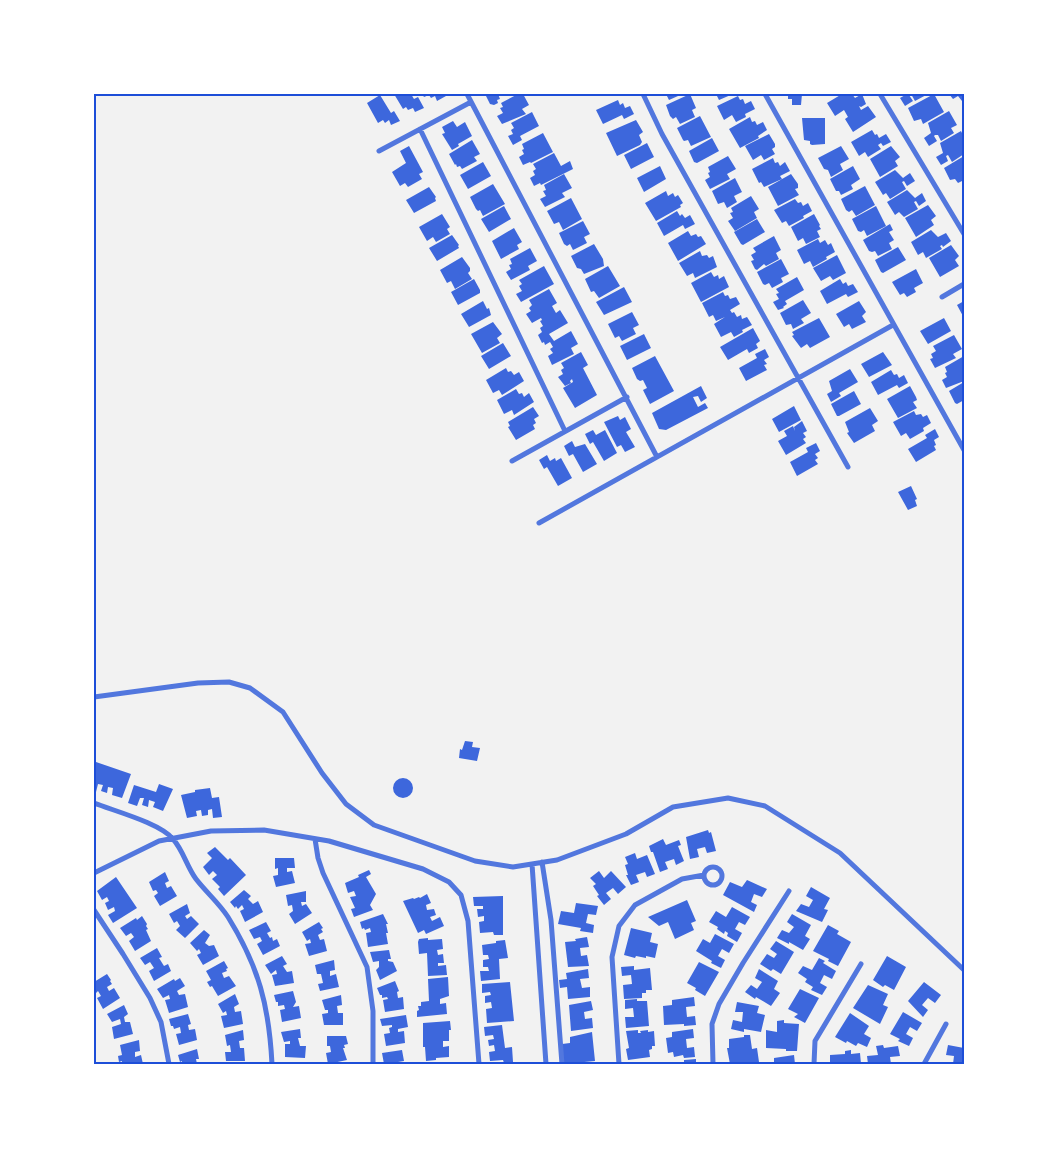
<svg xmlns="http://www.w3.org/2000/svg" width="1058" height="1158" font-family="Raleway,sans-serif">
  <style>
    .building { fill: #3d67dc }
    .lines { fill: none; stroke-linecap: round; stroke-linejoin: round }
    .minor { stroke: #5277de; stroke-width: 5 }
    .neatline { fill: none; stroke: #1d4ed8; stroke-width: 2 }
  </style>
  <rect width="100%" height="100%" fill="#f2f2f2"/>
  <!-- building -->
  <path class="building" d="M394 94H411L414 99 418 97 424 108 415 112 413 108 408 110 406 107 403 109Z
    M422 94H445L446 96 437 101 435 96 431 98 429 95 424 97Z
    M490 94H498L500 99 497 100 498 103 494 105 490 104 486 96Z
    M518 94H523L529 105 522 109 526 114 502 124 497 116 503 113 500 108 503 107 501 103Z
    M666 94H677L678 96 669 100Z
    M690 94 696 108 692 110 695 117 680 124 676 117 673 119 670 116 666 105Z
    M719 94H733L719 100 717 96Z
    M782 94H802L801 105H792V99H788V96H782Z
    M842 94H849L850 96 852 94 855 98 862 94 866 104 861 107 859 106 861 110 868 106 876 117 853 132 845 119 855 112 848 117 844 110 835 116 827 103Z
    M907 94H928L915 101 911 94 909 95 913 101 905 106 900 98Z
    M934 94 944 112 923 124 921 119 914 121 908 108Z
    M949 94H964V100L962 101 958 96 953 99Z
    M380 95 391 113 394 111 400 121 391 125 389 120 385 123 383 120 378 123 367 103Z
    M738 96 740 100 743 99 745 104 751 101 755 109 745 114 746 117 736 122 732 115 724 120 717 106Z
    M618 100 620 105 623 103 625 108 630 106 634 114 624 119 622 115 603 124 596 110Z
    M949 111 957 125 951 128 954 133 941 141 938 135H935L934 136 937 141 929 146 924 138 931 133 928 123Z
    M532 112 539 126 520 136 522 140 513 145 508 136 513 134 511 130 514 128 511 123Z
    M700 116 711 137 691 146 688 140 684 141 683 140 677 128Z
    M750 117 752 122 755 121 757 125 763 122 767 130 758 136 759 138 740 148 729 129Z
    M802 118H825V144L812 145 810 144V141L804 140Z
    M636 120 643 132 639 135 642 142 640 145 617 156 606 133Z
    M453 121 457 127 465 122 472 136 458 144 459 146 452 150 442 134 445 133 442 127Z
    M872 130 875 135 877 134 879 138 886 134 891 142 883 146 881 143 878 145 881 149 868 157 865 152 859 156 851 142Z
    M961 131 964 137V154L952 162 948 155 946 156 948 161 941 165 936 157 943 153 940 143Z
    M543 133 553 152 531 163 530 162 523 165 519 157 524 154 522 150 524 149 522 144Z
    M769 134 775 144V147L772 149 775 154 764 160 761 155 753 160 745 146Z
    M712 138 719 151 697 163 694 162 689 151Z
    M472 140 480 154 474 157 477 161 462 169 460 166 457 167 456 164 455 165 449 154Z
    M647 143 654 157 631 169 624 155Z
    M409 146 423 172 419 174 422 179 408 187 405 183 400 186 392 172 406 163 400 151Z
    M841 146 849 159 840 164 843 170 831 177 828 170 824 169 818 158Z
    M891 146 900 157 895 161 898 166 880 177 870 159Z
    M554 153 561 166 570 161 573 169 541 185 540 183 534 186 530 178 535 175 533 171 536 169 533 164Z
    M728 156 736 169 727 174 730 179 710 189 705 180 710 177 708 173 710 172 708 167Z
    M964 156V180L958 183 955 179 950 180 944 168Z
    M773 158 775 163 778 162 780 166 785 162 790 171 780 176 782 179 764 187 761 182 759 183 752 169Z
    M483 162 491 176 468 189 460 175Z
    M660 166 666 179 644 192 637 178Z
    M853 166 860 179 851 185 853 189 841 195 839 191H836L830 179Z
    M895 170 903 178 910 173 915 181 907 186 904 181 902 182 906 189 890 199 886 193 883 195 875 182Z
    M564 174 572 188 562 193 565 197 545 207 540 199 546 196 543 191 546 190 544 185Z
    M791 174 798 184V188L795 189 799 195 778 206 768 187Z
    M735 178 742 192 734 196 737 202 727 208 724 202 718 204 712 191Z
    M493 184 505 204 483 216 480 210 478 211 476 209 470 197Z
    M865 186 875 205 856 216 852 210 849 212 846 210 841 199Z
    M429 187 436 197 435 198 436 201 414 213 406 200Z
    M907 190 915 198 922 193 926 201 919 206 916 201 914 202 918 209 904 217 899 212 895 215 887 202Z
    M666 191 668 196 673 193 675 197 678 195 683 203 680 205 681 207 656 221 645 203Z
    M751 196 759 209 754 212 757 218 735 231 728 221 733 218 730 213 733 212 731 208Z
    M571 198 582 219 563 230 559 222 554 224 547 211Z
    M795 199 798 203 801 202 803 206 808 203 812 211 803 216 804 218 789 226 786 221 782 223 774 210Z
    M928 205 936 216 931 220 934 225 916 237 905 218Z
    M504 206 511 219 489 232 481 219Z
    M876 206 886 226 867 236 864 230 861 232 858 231 852 219Z
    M677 211 680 216 682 214 685 218 690 215 695 224 685 229 683 225 664 236 657 223Z
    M442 214 450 227 447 229 450 234 436 242 433 237 427 241 419 227Z
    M814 214 820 225 819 226 821 229 817 231 820 237 806 244 803 238 798 241 791 227Z
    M757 219 765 232 743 245 741 244 734 232Z
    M583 221 590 234 584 237 587 243 573 250 570 244 567 246 564 244 559 233Z
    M890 224 893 230 889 232 894 240 889 243 892 249 878 256 875 251 872 252 869 251 863 240Z
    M514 228 522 242 517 245 519 249 501 259 492 241Z
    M931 230 938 237 946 233 951 241 943 247 942 245 940 246 942 249 926 258 923 252 918 255 911 242Z
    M688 231 691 236 696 234 698 237 701 236 706 244 678 261 668 243Z
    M452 235 459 245 458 246 459 248 437 261 429 248Z
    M774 236 781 250 776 253 779 259 766 266 764 264 757 270 755 269 751 261 754 260 751 255 756 252 753 248Z
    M818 239 820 243 825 240 828 245 831 243 835 252 826 257 827 259 813 267 810 261 804 264 797 250Z
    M594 244 603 259 604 266 584 274 581 269 577 268 571 256Z
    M951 245 959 256 955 260 959 266 940 277 929 258Z
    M898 247 906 260 883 273 881 272 875 260Z
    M530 248 537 261 528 266 530 270 511 280 506 272 511 269 509 265 512 264 510 259Z
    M700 251 702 256 707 255 709 258 713 256 717 267 695 278 693 273 687 276 679 263Z
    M837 255 846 273 833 280 830 276 821 281 813 268Z
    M462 257 470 268V271L468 273 472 279 455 289 451 281 447 283 440 270Z
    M781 259 789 274 781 278 783 282 772 288 769 283 765 285 763 284 757 272Z
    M544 266 554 284 521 302 516 294 522 291 519 286 522 284 519 280Z
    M608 266 620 286 599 298 594 291 591 292 585 279Z
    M916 269 923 283 914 288 916 292 907 297 904 293 900 295 892 282Z
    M711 272 714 277 718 275 719 279 724 276 729 287 701 302 691 283Z
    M797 277 804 290 785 301 787 304 783 307 784 308 778 310 773 302 779 299 776 294 779 293 776 289Z
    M474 279 480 290V293L458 305 451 292Z
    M840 279 843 284 846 282 848 286 853 284 858 292 848 297 846 294 827 304 820 291Z
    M624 287 632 302 604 315 596 302Z
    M549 289 557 303 552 306 556 313 560 310 568 323 549 334 554 341 571 331 578 344 571 348 574 354 552 365 548 356 553 353 550 349 553 347 550 342 545 345 544 342 542 343 538 335 542 332 540 328 543 326 540 321 542 320 541 318 532 323 526 314 531 311 529 308 532 305 529 300Z
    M723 292 725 296 728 295 730 299 736 297 740 304 730 310 732 313 734 312 737 317 741 315 742 319 747 317 752 325 742 330 743 332 734 337 731 332 721 337 714 324 725 317 716 321 713 315 709 317 702 303Z
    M803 300 811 313 801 319 804 323 793 329 791 324 786 325 780 313Z
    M483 301 487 309 489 308 491 315 469 327 461 314Z
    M859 301 866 312 862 316 866 322 852 329 849 324 844 327 836 314Z
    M964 301V318L957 305Z
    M632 312 639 325 633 328 636 334 622 341 619 336 615 338 608 324Z
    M819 318 830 337 810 348 807 344 801 348 792 336 794 335 792 332Z
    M944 318 951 331 928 344 920 331Z
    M493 322 502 334 497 338 500 343 482 353 471 334Z
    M753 328 759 339 760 341 756 344 758 348 749 353 747 349 728 360 720 347Z
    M644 334 651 348 627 360 620 346Z
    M954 335 962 349 953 354 956 358 935 368 930 359 933 358 931 354 936 351 933 346Z
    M503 343 511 356 489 369 481 356Z
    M765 349 769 357 764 360 767 364 764 365 767 370 746 381 739 368 757 358 755 354Z
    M581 352 588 365 583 368 597 395 575 408 563 388 573 382 572 379 570 381 571 383 565 386 558 377 563 374 561 370 564 368 561 363Z
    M883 352 892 365 869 377 861 364Z
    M655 356 674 391 650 404 643 390 647 388 643 380 640 381 637 379 632 368Z
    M964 356V381L946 388 942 380 947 377 945 373 947 372 945 367Z
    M506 368 508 372 511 371 514 375 519 372 524 381 502 395 499 390 493 393 486 380Z
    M850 369 858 382 839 393 841 396 831 402 827 394 832 391 829 381Z
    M891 370 894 375 897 374 899 378 904 375 908 383 899 388 897 385 878 395 871 382Z
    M964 382V400L957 404 955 403 949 391Z
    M701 386 707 398 701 402 698 396 693 397 698 407 705 403 708 408 666 430 659 429 652 413Z
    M910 386 916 397 917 400 913 402 917 408 898 418 887 399Z
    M516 389 519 394 522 393 524 397 529 393 534 402 514 415 512 410 504 414 497 400Z
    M854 391 861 404 839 416H837L831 404Z
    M794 406 801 420 779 432 772 419Z
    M533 407 539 416 534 419 536 423 533 425 535 429 516 440 508 427 510 426 508 422Z
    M870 408 878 421 872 425 875 431 854 443 847 433 849 432 845 422Z
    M914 411 916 415 921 414 923 417 927 415 931 423 923 428 924 431 910 439 906 433 901 436 893 422Z
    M618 416 620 420 625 417 631 429 626 432 635 447 625 452 621 445 617 447 604 422Z
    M802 421 807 431 803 433 806 437 803 439 806 443 786 455 778 441 787 436 784 431 793 426 795 431 794 427Z
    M935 429 939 437 934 440 936 445 934 446 936 450 916 462 908 449 927 438 925 435Z
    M593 430 596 435 605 430 617 453 604 461 593 442 590 444 585 434Z
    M572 441 575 447 585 444 597 464 583 472 573 454 569 456 564 446Z
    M816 443 820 451 815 454 818 458 815 460 818 464 797 476 790 462 808 452 806 448Z
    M547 455 550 461 555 458 556 461 561 458 572 478 558 486 547 467 544 469 539 460Z
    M911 486 917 499 915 500 917 506 908 510 898 492Z
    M465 741 473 742 472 747 480 748 477 761 459 758 460 749 462 750Z
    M96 762 131 774 122 798 112 795 113 788 108 787 107 793 101 791 103 785 98 784 96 792 94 791V768Z
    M393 788a10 10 0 1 1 20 0a10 10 0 1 1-20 0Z
    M159 784 173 789 163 811 153 807 155 802 149 800 148 807 142 805 144 798H140L137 806 128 803 134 785 156 792Z
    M210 788 212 798 219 797 222 817 213 818 212 809 208 810V815L202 816 201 810 196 811 197 816 187 818 181 795 195 792V790Z
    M708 830 709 833 711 832 716 851 707 853 705 847 697 849 699 857 690 859 686 837Z
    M663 839 666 845 679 840 681 845 678 846 684 861 676 865 674 859 665 862 668 869 660 872 653 852H651L649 846Z
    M215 847 228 860 230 858 246 875 224 896 218 889 220 887 212 879 217 875 213 871 209 875 203 867 212 858 207 853Z
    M635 853 637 859 647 855 655 874 647 877 645 872 636 875 639 882 631 885 626 875H628L625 865 628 864 625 857Z
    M275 858H294L295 868H287V872L292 871 295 883 276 887 273 876 278 875V868L275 869Z
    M369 870 371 874 366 877 376 894 370 905 373 910 354 917 351 909 355 908 350 897 356 896 354 891 348 893 345 883 359 877 358 875Z
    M599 871 604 878 611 871 626 887 618 894 613 888 606 893 611 899 604 905 597 896 599 895 593 886 596 884 590 878Z
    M165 872 169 881 165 883 167 888 171 886 177 896 160 906 154 896 158 893 156 890 153 891 149 882Z
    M116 877 137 908 113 923 108 915 115 911 114 907 108 910 105 903 109 901 107 897 102 900 97 891Z
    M747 880 767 889 762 897 754 894 751 902 757 905 754 912 723 895 730 882 742 887Z
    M811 887 830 898 824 909 828 910 822 922 796 911 801 904 809 907 813 900 806 896Z
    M244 890 251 896 248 899 253 904 258 901 263 912 245 922 240 911 244 909 242 905 238 909 236 906 235 908 230 902Z
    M306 891V902H301L302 906 306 904 312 913 295 924 289 914 293 911 292 905 288 906 286 895Z
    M427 894 431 903 426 905 427 910 434 909 436 915 430 917 432 921 440 917 444 926 426 934 424 930 418 933 403 901 413 898 414 899 419 897 420 898Z
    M503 896V935H494L493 932 480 933 479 922 484 921V916L478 917 477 909H483V906H474L473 897Z
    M687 900 696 921 691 923 694 930 675 939 668 922 659 926 648 917Z
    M576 903 598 906 596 915 588 914 586 923 594 925 593 933 580 931 581 928 558 924 561 911 574 913Z
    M187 904 190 913 185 916 187 919 191 916 199 924 185 938 176 930 180 926 177 921 174 923 169 914Z
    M732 907 750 917 745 925 739 922 735 929 742 933 737 942 727 936 728 933 725 931 724 934 717 929 718 927 709 922 716 911 726 917Z
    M383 914 388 924H386L388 933H386L388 944 368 947 366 933 371 932 370 928 365 930 364 928 362 929 360 922Z
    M792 914 811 925 805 936 810 939 803 950 789 942V944L777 938 782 930 789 933 794 927 787 922Z
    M142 916 147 924 146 926 148 929 146 930 151 941 135 951 129 941 134 937 131 933 126 936 120 928 136 918 137 920Z
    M266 922 271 931 267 933 270 938 272 937 273 941 277 939 280 946 263 955 257 944 262 941 260 937 254 939 249 930Z
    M319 922 323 928 321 929 323 932 318 935 320 940 324 939 327 951 309 956 305 944 311 943 310 939 307 941 302 932Z
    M828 925 839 931 837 934 851 942 838 966 828 961 829 959 813 951Z
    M631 928 652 933 650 942 658 944 655 958 646 956V958L636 956 635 958 624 955Z
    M204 930 210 935 205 943 209 946 214 945 219 956 203 965 197 955 201 953 199 949 197 951 190 943Z
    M715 934 734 944 729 953 722 949 718 956 725 960 721 968 711 963 712 961 696 951 703 939 710 943Z
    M587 937 589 947 580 948 581 956 587 955 589 966 568 967 565 942 576 941 575 939Z
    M428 938V940L442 939 443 949 437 950 438 955 443 954 444 963H438V966L446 965 447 975 428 976 427 953 419 954 418 942 419 939Z
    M505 940 508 958 499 959 500 979 481 981 480 971H489L488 967H483V960L489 959 488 955H483L482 945 496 943V941Z
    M776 941 794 952 781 974 773 969 771 971 760 964 767 954 774 958 777 954 770 949Z
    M157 948 162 957 159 958 164 966 168 964 171 971 154 981 149 971 154 968 150 962 145 965 140 958Z
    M389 950 391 959H388V961L393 962 397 971 380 980 376 970 379 967V961L373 962 370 952Z
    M282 956 287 964 283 966 287 972 292 971 294 983 275 986 272 975 277 974 276 970 271 974 265 965Z
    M887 956 906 967 894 990 885 985 883 987 873 980Z
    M819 958 825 961 823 963 836 971 832 979 824 975 820 983 827 987 822 995 811 990 813 987 805 982 807 979 798 973 803 966 812 970Z
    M334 960 335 970 330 971V976L336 974 339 987 320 991 318 984 323 983 321 974H317L315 965Z
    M224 961 228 968 226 969 227 971 222 973 224 978 229 976 236 986 218 996 212 986 210 987 207 982 211 980 206 971Z
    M699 962 719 972 705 996 695 990 696 988 687 983Z
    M634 966V970L650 968 652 990H646V993H642V998L624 999 623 985 632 984 631 975 622 976 621 967Z
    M588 969 589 978 580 979 582 988 590 987V997L568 999 567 987 560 988 559 980 567 979 566 973Z
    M759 969 778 981 774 989 780 993 771 1006 756 997 755 999 745 992 751 985 757 989 762 982 755 978Z
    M107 974 111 980 110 981 112 984 107 987 109 991 114 988 120 998 103 1009 97 998 101 996 98 991 96 993 94 988V982Z
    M448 977 449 996 440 999V1004L446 1003 447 1014 417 1017V1011L419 1010 418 1006H421V1002L429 1001 428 979Z
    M180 978 185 986 177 991 179 995 185 994 188 1007 169 1013 165 1000 170 999 169 995 163 998 157 989 174 979 175 981Z
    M395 981 399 991 397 992 398 998 403 997 404 1009 385 1012 383 1000 388 999 387 997 382 998V995H380L377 988Z
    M510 982 514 1021 487 1023 486 1009 492 1008 491 1002 485 1003V996L491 995 490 992 482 993V984Z
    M924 982 941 995 935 1003 928 998 922 1005 928 1010 923 1017 908 1001Z
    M868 985 888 994 883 1005 888 1007 880 1024 853 1008Z
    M800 989 819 998 805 1023 794 1017 798 1014 788 1009Z
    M293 991 296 1002 293 1007 299 1006 301 1018 282 1022 280 1010 285 1009 284 1005 278 1006V1002H276L274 995Z
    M235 994 239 1004 234 1007 235 1012 241 1011 243 1024 224 1028 221 1016 227 1015 226 1011 223 1013 218 1004Z
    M341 995 342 1005 337 1006 338 1013H343V1025H324L322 1014 328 1013V1010H325L322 1000Z
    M694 997 695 1006 686 1007 687 1017 695 1016 696 1025 684 1026V1024L664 1025 663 1006 672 1005V1000Z
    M637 999V1001H647L649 1026 626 1028 625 1017H634L633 1008 625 1009V1000Z
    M591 1001 593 1010 584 1012 585 1019 592 1018 593 1028 571 1031 569 1005Z
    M737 1002 759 1006 757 1013 765 1015 761 1032 744 1029V1032L731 1029 733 1020 742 1022 743 1012H735Z
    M124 1005 128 1014 124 1017 125 1022H130L133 1034 114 1039 112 1027 121 1024 120 1019 112 1022 107 1014Z
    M903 1012 922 1023 917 1031 910 1027 906 1034 913 1038 909 1046 898 1041 900 1039 890 1034Z
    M850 1013 869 1026 864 1034 871 1038 867 1047 858 1043 856 1046 847 1041 846 1043 835 1037Z
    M188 1014 191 1024 188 1025 189 1030 195 1029 197 1040 179 1045 176 1034 181 1033 180 1027 174 1029 173 1026H171L169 1019Z
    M406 1015 408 1027 398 1029V1032L404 1031 405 1043 386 1046 384 1034 390 1033 389 1028 392 1027V1025L382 1026 380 1019Z
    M784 1020V1023L799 1024 797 1051H786V1049L766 1048V1030L777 1032V1021Z
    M450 1021 451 1030H449V1041H443V1047L449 1046V1057L436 1058V1060L426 1061 425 1047H423V1023Z
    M502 1025 505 1048 512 1047 513 1062 504 1063 503 1060 490 1061 489 1052 495 1051 494 1045 489 1046 488 1040 494 1039 493 1035 485 1036 484 1027Z
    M300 1029 301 1038H298L300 1046H306L305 1058 285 1057V1044H290V1041L284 1042 281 1032Z
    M693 1029 694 1038 686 1039 687 1048 694 1047 695 1057 684 1058 683 1055 674 1057 673 1052 668 1053 666 1038 672 1037V1032Z
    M243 1030 244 1040 239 1041 240 1048H244L245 1061H226L225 1052H231L230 1045 227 1046 225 1035Z
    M638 1030V1033H641L640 1031 648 1030V1032L654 1031 655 1046H652V1049L649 1050 650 1057 628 1060 626 1049 629 1048 626 1031Z
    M592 1032 595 1061 563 1064 562 1044 570 1043V1037Z
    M744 1035H750L752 1049 757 1048 759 1062 730 1064 727 1048H729V1039L744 1037Z
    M327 1036H346L348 1044 344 1045 345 1048H343L347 1060 328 1064 326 1053 331 1052 330 1046H327Z
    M139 1040 140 1051 135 1052V1057L141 1055 143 1064H122V1061L119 1062 118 1056 122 1055 120 1045Z
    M883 1045 884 1048 898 1046 900 1056 890 1057 891 1064H868L867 1056 878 1055 876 1046Z
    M948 1045 964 1048V1064H953L954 1056 946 1055Z
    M197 1049 199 1059H196L197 1064H182V1061L180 1062 178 1055Z
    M402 1050 404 1061 398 1062V1064H384L382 1053Z
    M851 1050V1054L860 1053 861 1064H830V1055L845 1054V1051Z
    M794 1055 795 1064H774V1058Z
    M696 1059V1064H684V1060Z"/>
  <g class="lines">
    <!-- minor -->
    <path class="minor" d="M467 94 657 457
      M643 94 662 134 848 467
      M765 94 964 450
      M880 94 964 234
      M420 129 565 431
      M379 151 471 102
      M942 297 964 284
      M512 461 627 397
      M539 523 893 325
      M94 697 198 683 229 682 250 688 283 712 322 773 346 804 374 825 475 861 513 867 557 860 626 834 673 807 728 798 765 806 840 853 964 970
      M94 803C114 811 160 823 173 839 183 850 187 867 196 879 206 892 219 903 228 917 259 967 269 1006 272 1064
      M315 839 318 858 323 873 367 967 373 1011V1064
      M542 862 551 920 562 1064
      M532 864 546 1064
      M704 876a9 9 0 1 1 18 0a9 9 0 1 1-18 0Z
      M94 873 159 841 211 831 264 830 329 841 423 869 449 882 461 895 468 921 479 1064
      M94 910 123 954 150 998 161 1022 169 1064
      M619 1064 612 957 619 926 635 905 682 879 704 875
      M713 1064 712 1024 719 1004 743 963 789 891
      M814 1064 815 1041 861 964
      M924 1064 946 1024"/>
  </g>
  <!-- border -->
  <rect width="1058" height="1158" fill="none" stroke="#ffffff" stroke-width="190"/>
  <rect x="95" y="95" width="868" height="968" class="neatline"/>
</svg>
